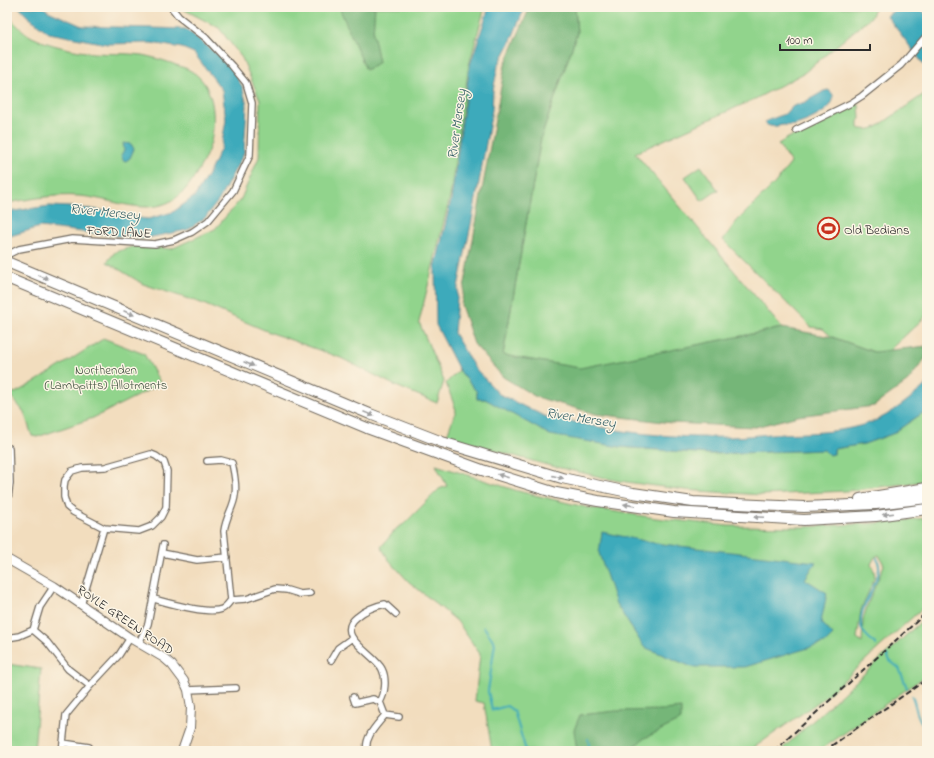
<svg xmlns="http://www.w3.org/2000/svg" width="934" height="758" font-family="'Indie Flower',sans-serif">
  <style>
    .green { fill: #91d48c; stroke: #5e805c; fill-rule: evenodd }
    .forest { fill: #74b678; stroke: #507052 }
    .water { fill: #3caabb; stroke: #346a73 }
    .lines { fill: none; stroke-linecap: round; stroke-linejoin: round }
    .stream { stroke: #3caabb; stroke-width: 2 }
    .minor-casing { stroke: #71695e; stroke-width: 8 }
    .secondary-casing { stroke: #71695e; stroke-width: 10 }
    .motorway-casing { stroke: #71695e; stroke-width: 12 }
    .minor { stroke: #fff; stroke-width: 5.5 }
    .secondary { stroke: #fff; stroke-width: 8 }
    .motorway { stroke: #fff; stroke-width: 10 }
    .rail { stroke: #2b2b2b; stroke-width: 2; stroke-dasharray: 6 3; stroke-linecap: butt }
    .oneway { fill: #a0a0a0 }
    .labels { text-anchor: middle; stroke-width: 3; stroke-linejoin: round; paint-order: stroke }
    .poi-label { font-size: 13px; fill: #2b2b2b; stroke: #fcf5e5; text-anchor: start }
    .street-label { font-size: 13px; fill: #2b2b2b; stroke: #fcf5e5 }
    .park-label { font-size: 13px; fill: #445543; stroke: #fcf5e5 }
    .water-label { font-size: 14px; font-style: italic; fill: #325e65; stroke: #fcf5e5 }
  </style>
  <rect width="100%" height="100%" fill="#fcf5e5"/>
  <filter id="ink" filterUnits="userSpaceOnUse"><feTurbulence type="fractalNoise" baseFrequency=".025" numOctaves="2"/><feDisplacementMap in="SourceGraphic" scale="8" xChannelSelector="R" yChannelSelector="G"/><feConvolveMatrix kernelMatrix="1 2 1 2 8 2 1 2 1" color-interpolation-filters="sRGB"/></filter>
  <filter id="wash" filterUnits="userSpaceOnUse"><feTurbulence type="fractalNoise" baseFrequency=".012" numOctaves="4" result="noise"/><feDisplacementMap in="SourceGraphic" scale="16" xChannelSelector="R" yChannelSelector="G"/><feGaussianBlur stdDeviation="0.9" result="paint"/><feColorMatrix in="noise" values="0 0 0 0 0 0 0 0 0 0 0 0 0 0 0 0 0 1.4 0 .05"/><feComposite in="paint" operator="in"/></filter>
  <g filter="url(#wash)">
    <rect width="100%" height="100%" fill="#f2ddbe"/>
    <!-- green -->
    <path class="green" d="M179 7H485L469 65 450 197 419 322 444 381 437 403 396 386 341 358 269 332 201 303 143 284 107 262 115 252 139 245 171 249 215 229 241 199 259 157 260 100 242 58 219 28Z
      M575 7H875L872 16 804 73 757 98 635 153 782 328 580 369 503 355 541 138 577 33Z
      M7 15C13 21 24 33 32 37 48 45 75 51 93 53 109 54 126 53 142 55 152 57 162 60 171 63 177 66 185 67 191 71 215 85 216 118 211 142 207 156 199 170 191 182 161 226 120 199 79 196 55 194 31 199 7 203Z
      M927 92V315L880 359 874 352 832 337 823 329 811 327 723 240 736 222 775 183 791 163 778 144 788 138 844 110V108L859 104 860 119 858 121V128C865 130 871 130 877 127Z
      M701 166 718 190 702 201 685 177Z
      M103 338 144 354 161 384 93 418 37 437 32 436 24 412 10 395 12 392 15 393C45 377 74 357 103 339Z
      M459 370 477 392V399H485L620 447 710 454 824 450 829 455 834 454V449L864 444 892 434 927 410V481L847 491 762 495 685 490 619 481 547 465 497 451 447 435 456 410 446 383Z
      M436 465 518 491 585 507 656 518 728 526 802 527 877 523 927 518V604L824 698 749 751H492L484 703 475 701 480 654 457 621 408 581 389 560 381 547 397 528 404 524 439 489 447 486ZM879 555 884 565 868 603 863 619 862 643 857 639 861 610 875 577 874 571 871 564 875 557Z
      M927 616V675L819 751H780Z
      M7 664 41 669 34 751H7Z"/>
    <!-- forest -->
    <path class="forest" d="M339 7H375L373 33 379 62 366 70Z
      M530 7H575L577 33 541 138 503 355 580 368 782 328 832 337 874 352 927 346V356L908 381 874 406 798 416 755 427 672 423 596 414 536 397 503 377 474 344 461 305 505 65Z
      M681 708V720L643 739 629 751H577L574 730 580 715 616 711 665 710Z"/>
    <!-- water -->
    <path class="water" d="M19 7H44L48 11 82 26 186 29 227 62 242 86 247 105 244 153 219 200 205 218 187 230 142 239 40 227 7 237V212L49 206 71 207 100 210 124 216 148 219 173 212 195 196 210 171 221 148 226 120 222 90 194 53 182 48 151 43 107 44 49 33 27 16Z
      M489 7H525L510 43 498 66 493 91 492 110 474 210 458 287 454 333 474 367 499 394 525 407 549 418 555 417C568 420 581 424 594 426 638 435 685 438 730 437 743 437 757 435 770 434 805 433 838 434 872 422 891 415 912 397 927 384V410L892 434 864 444 834 449V454L829 455 824 450 710 454 620 447 550 435 485 399H477V392L459 370 436 325 435 268 451 200 470 65Z
      M898 7H920L927 16V69L887 16Z
      M828 90C832 92 834 95 833 100 830 112 806 122 795 125 791 126 787 125 783 125 777 126 769 128 765 123L766 121 785 114 791 107 805 102 824 91Z
      M123 143 131 144 134 149 130 158 126 161 123 160 121 155 124 150Z
      M602 532 654 543 816 562 805 579 827 593 821 622 833 635 825 643 745 667H692L644 647 616 604 599 553Z"/>
    <g class="lines">
      <!-- stream -->
      <path class="stream" d="M484 627 495 643 488 691 492 710 507 706 514 711 526 751
        M876 645C872 640 864 635 862 629 855 612 877 587 879 570 880 567 878 562 877 558
        M887 655 890 661 899 668 907 688
        M912 696C916 705 916 716 922 723
        M588 739 590 751"/>
    </g>
  </g>
  <g filter="url(#ink)">
    <g class="lines">
      <defs>
        <path id="minor" d="M796 130 851 103 862 96 901 65 927 35
          M7 255 19 249 72 239 155 244 174 240 192 232 208 221 233 191 250 155 252 103 246 83 232 66 206 38 179 17 171 7
          M151 454 156 456 164 462 167 471 166 507 161 517 152 526 139 531 104 528 73 512 67 507 64 497V486L65 480 72 471 82 468 105 467Z
          M7 506 10 483 9 448
          M162 553 197 560 227 557
          M154 599C169 603 208 615 222 609 226 607 228 604 231 600L224 531C226 516 234 507 235 495 237 484 234 473 232 463L221 460 207 461
          M231 600 246 599 275 589 287 590 300 594 310 593
          M81 605 104 528
          M33 630 47 642 68 669 90 686
          M7 638 19 636 33 630 40 607 54 586
          M139 643 148 624 163 545
          M331 660 338 648 352 638
          M188 690 236 688
          M353 697 355 703 373 699 380 702
          M385 715 399 717
          M63 743 66 715 90 686 119 655 130 638
          M62 751 63 743 89 747
          M367 751C364 737 377 725 385 715L380 702C385 694 387 679 382 669 375 654 333 636 357 617 365 610 375 606 385 604L396 614"/>
        <path id="secondary" d="M7 559 54 586 130 638 164 658 172 665 184 681 188 690 191 707 190 728 182 751"/>
        <path id="motorway" d="M7 262 370 414 442 442 562 478 633 493 693 502 804 507 876 504 927 498
          M7 278 367 428 482 470 556 493 598 501 674 512 804 520 876 516 927 509
          M860 499 927 488"/>
      </defs>
      <!-- minor casing -->
      <use href="#minor" class="minor-casing"/>
      <!-- secondary casing -->
      <use href="#secondary" class="secondary-casing"/>
      <!-- motorway casing -->
      <use href="#motorway" class="motorway-casing"/>
      <!-- minor -->
      <use href="#minor" class="minor"/>
      <!-- secondary -->
      <use href="#secondary" class="secondary"/>
      <!-- motorway -->
      <use href="#motorway" class="motorway"/>
      <!-- rail -->
      <path class="rail" d="M774 751 927 612
        M824 751 927 679"/>
    </g>
    <!-- one-way arrows -->
    <defs><path id="oneway-solid" d="M-6-.8H1V-3.2L6.5 0L1 3.2V.8H-6Z"/></defs>
    <g class="oneway">
      <use href="#oneway-solid" transform="translate(43 277) rotate(23)"/>
      <use href="#oneway-solid" transform="translate(129 313) rotate(23)"/>
      <use href="#oneway-solid" transform="translate(249 364) rotate(23)"/>
      <use href="#oneway-solid" transform="translate(369 414) rotate(22)"/>
      <use href="#oneway-solid" transform="translate(503 476) rotate(-163)"/>
      <use href="#oneway-solid" transform="translate(558 477) rotate(15)"/>
      <use href="#oneway-solid" transform="translate(629 505) rotate(-172)"/>
      <use href="#oneway-solid" transform="translate(888 514) rotate(173)"/>
      <use href="#oneway-solid" transform="translate(759 517) rotate(-177)"/>
    </g>
  </g>
  <!-- icons -->
  <defs>
    <symbol id="stadium-ring" viewBox="-11 -11 22 22"><circle r="9.5" fill="#fcf5e5" stroke="#c8321e" stroke-width="1.5"/><path d="M0-5a6.5 5 0 1 0 0 10a6.5 5 0 1 0 0-10ZM-3.5-1.8h7v3.6h-7Z" fill="#c8321e"/></symbol>
  </defs>
  <g fill-rule="evenodd">
    <use href="#stadium-ring" x="816" y="216" width="25" height="25"/>
  </g>
  <g class="labels">
    <!-- poi labels -->
    <g class="poi-label">
      <text x="844" y="234">Old Bedians</text>
    </g>
    <!-- street labels -->
    <g class="street-label">
      <text transform="translate(119 231) rotate(3)" y="5">FORD LANE</text>
      <text transform="translate(126 619) rotate(34)" y="5">ROYLE GREEN ROAD</text>
    </g>
    <!-- park labels -->
    <g class="park-label">
      <text x="106" y="374">Northenden<tspan x="106" dy="15">(Lambpitts) Allotments</tspan></text>
    </g>
    <!-- water labels -->
    <g class="water-label">
      <text transform="translate(456 124) rotate(-82)" y="5">River Mersey</text>
      <text transform="translate(105 211) rotate(6)" y="5">River Mersey</text>
      <text transform="translate(581 417) rotate(9)" y="5">River Mersey</text>
    </g>
  </g>
  <!-- margin -->
  <rect width="934" height="758" fill="none" stroke="#fcf5e5" stroke-width="24"/>
  <!-- scale -->
  <path d="M780 44v6h90v-6" fill="none" stroke="#2b2b2b" stroke-width="2"/>
  <text x="786" y="44" font-size="12" fill="#2b2b2b" stroke="#fcf5e5" stroke-width="3" paint-order="stroke">100 m</text>
</svg>
